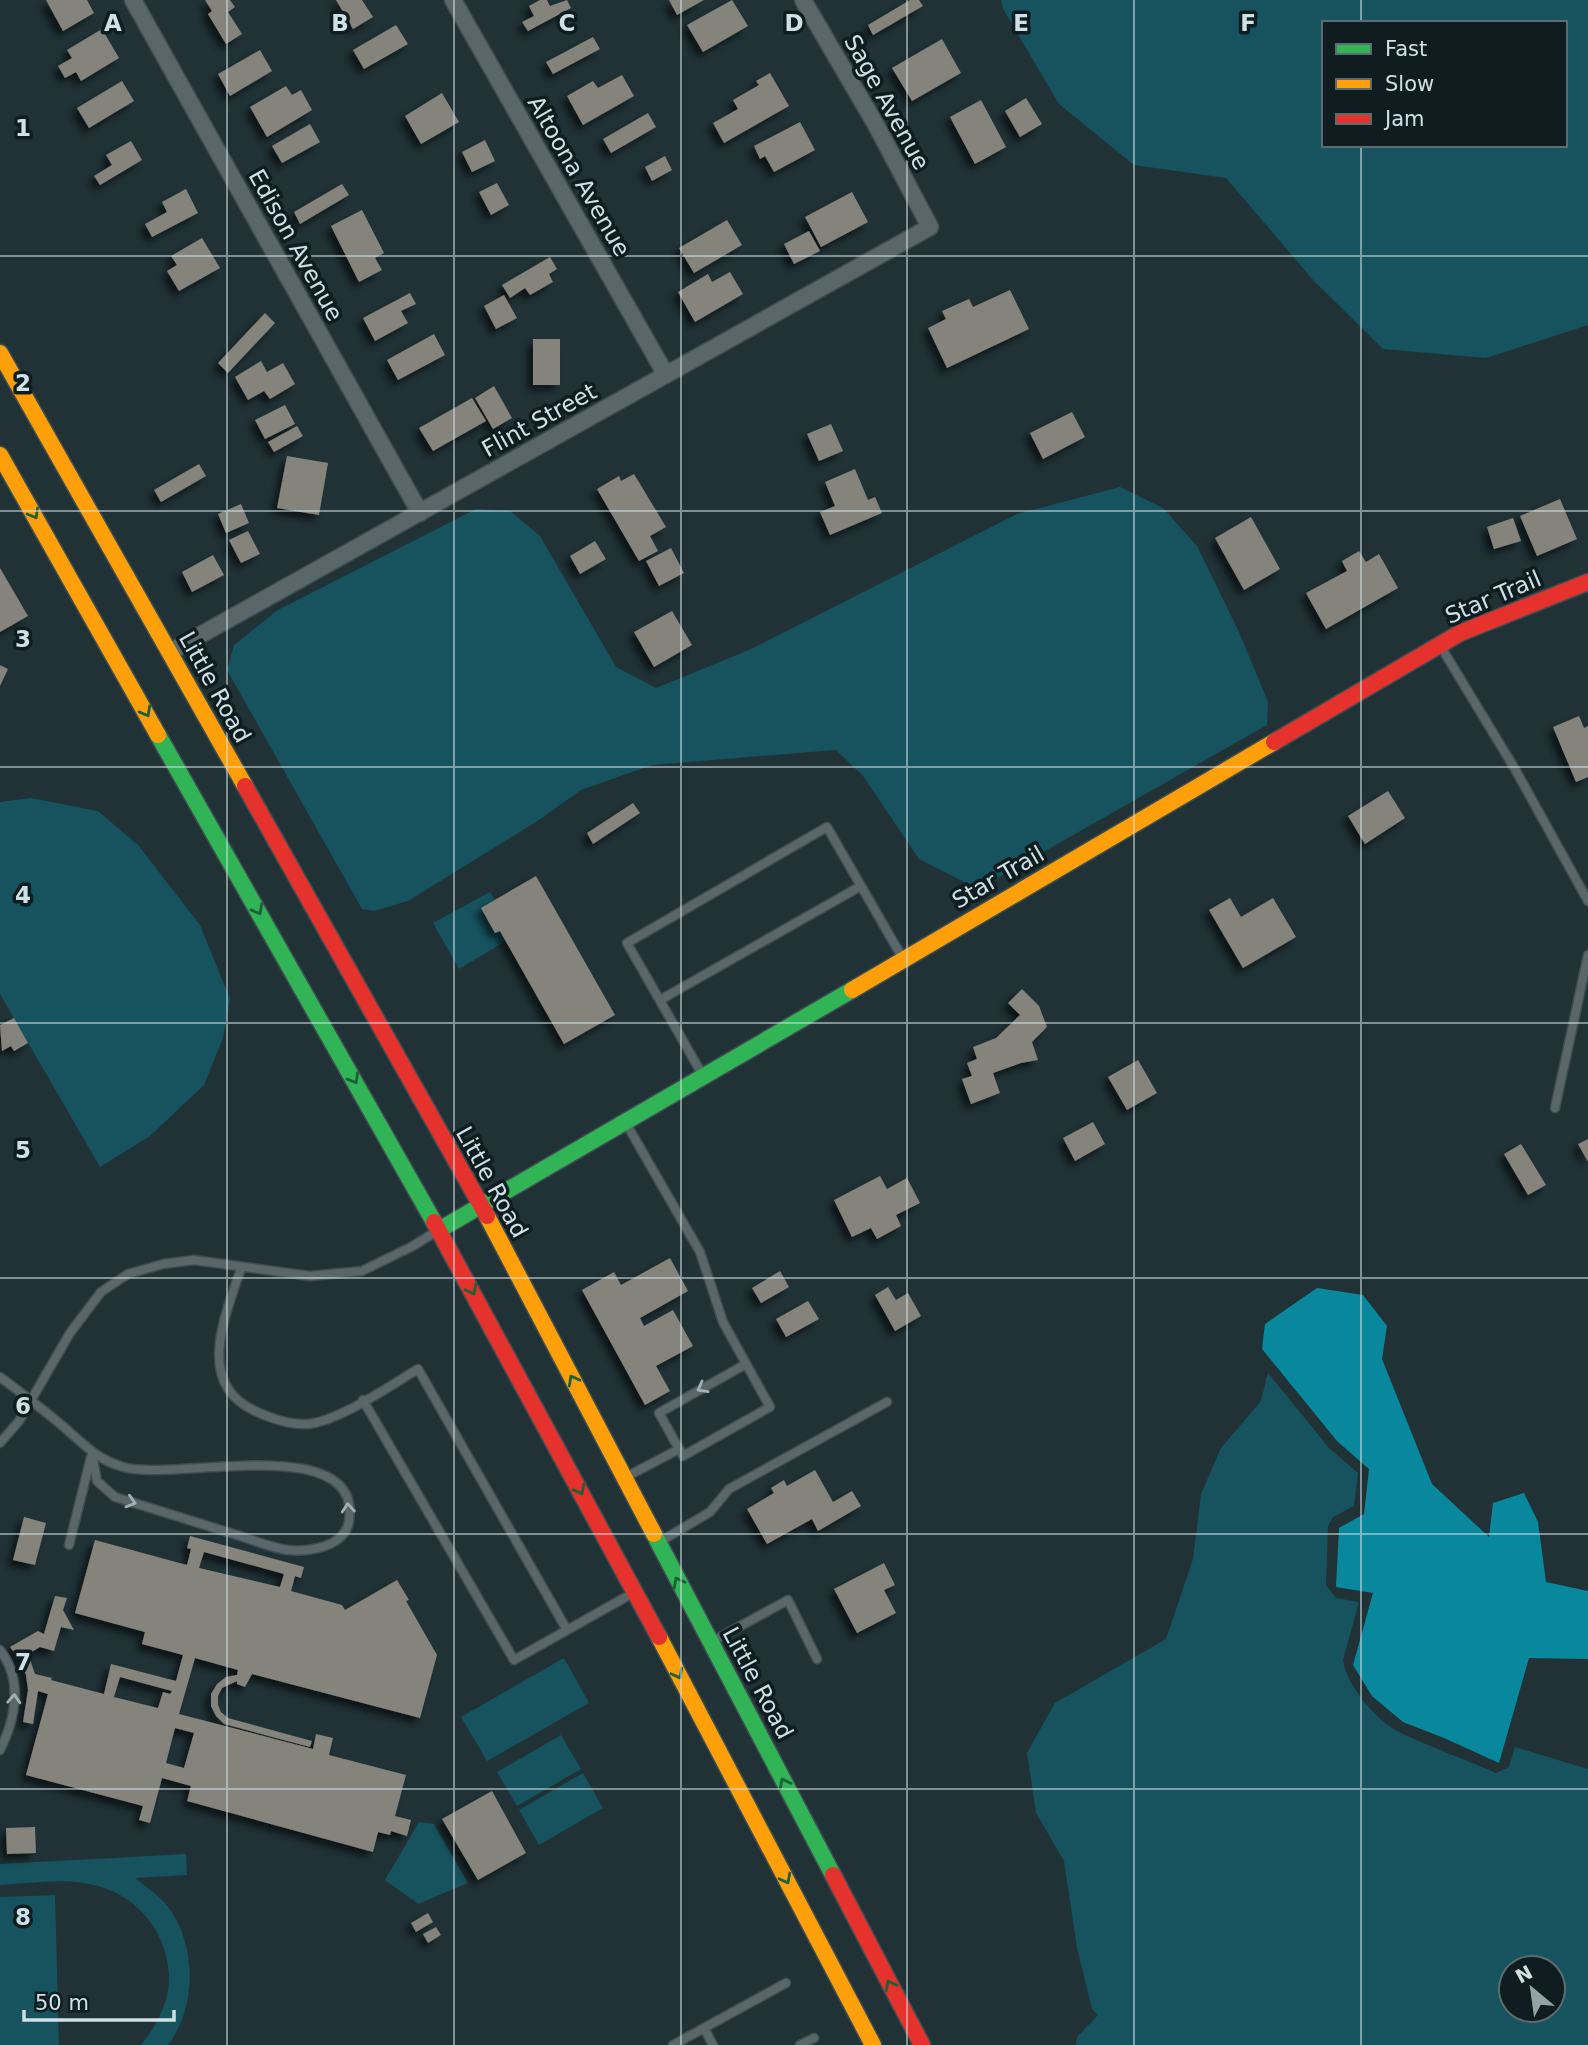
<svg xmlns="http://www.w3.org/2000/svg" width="1588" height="2045" font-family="'DejaVu Sans',sans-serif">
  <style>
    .green { fill: #16535f; fill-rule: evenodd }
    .water { fill: #09889d }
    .building { fill: #85847c; fill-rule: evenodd; filter: url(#shadow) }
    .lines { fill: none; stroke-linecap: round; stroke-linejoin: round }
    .lane-casing { stroke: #3e4d51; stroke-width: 11 }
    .street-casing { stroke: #3e4d51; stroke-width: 19 }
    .fast-casing { stroke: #3e4d51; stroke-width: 19 }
    .slow-casing { stroke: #3e4d51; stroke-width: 19 }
    .jam-casing { stroke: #3e4d51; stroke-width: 19 }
    .lane { stroke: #5a676a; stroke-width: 8 }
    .street { stroke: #5a676a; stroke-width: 16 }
    .fast { stroke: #30b455; stroke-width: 16 }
    .slow { stroke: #ff9f0a; stroke-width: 16 }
    .jam { stroke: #e5322d; stroke-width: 16 }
    .oneway { stroke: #1e6138 }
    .oneway2 { stroke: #a0b0b4 }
    .grid { fill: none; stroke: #cfe1e6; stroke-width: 2; stroke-opacity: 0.55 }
    .labels { text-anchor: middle; stroke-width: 7; stroke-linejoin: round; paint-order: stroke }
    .street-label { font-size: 23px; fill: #cfe1e6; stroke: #0f1d20 }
    .grid-label { font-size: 23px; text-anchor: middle; font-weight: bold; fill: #cfe1e6; stroke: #0f1d20; stroke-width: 7; stroke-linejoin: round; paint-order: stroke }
  </style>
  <defs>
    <filter id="shadow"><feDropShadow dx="-5.5" dy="5.5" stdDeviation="3.5" flood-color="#0009"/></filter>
  </defs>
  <rect width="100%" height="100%" fill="#203236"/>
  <!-- green -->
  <path class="green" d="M1001 0H1588V325L1486 358 1383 349 1314 281 1226 178 1134 165 1059 104 1003 9ZM1324 23H1565V145H1324Z
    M1120 487 1163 508 1197 546 1239 632 1268 702 1267 725 978 889 919 859 863 776 836 750 652 765 581 790 536 822 408 901 374 911 362 909 227 670 234 645 278 610 476 509 510 511 540 536 616 667 656 688 749 650 1017 514Z
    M31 798 98 811 138 845 200 925 230 999 223 1038 204 1085 150 1136 100 1167 0 994V802Z
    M490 892 495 900 481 908 495 933 500 931 506 941 459 969 433 923Z
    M1268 1373 1329 1448 1358 1473 1354 1506 1333 1517 1328 1526 1326 1585 1336 1598 1359 1602 1343 1660C1346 1685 1377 1721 1399 1732 1430 1747 1464 1759 1496 1773L1509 1767 1515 1747 1588 1769V2045H1076L1077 2037 1098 2015 1092 2009 1077 1948 1064 1861 1036 1813 1027 1753 1055 1703 1166 1639 1193 1559 1201 1494 1221 1448 1261 1401ZM1511 1968H1553V2010H1511Z
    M564 1658 589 1703 487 1761 461 1717Z
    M561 1735 581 1769 517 1806 497 1772Z
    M583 1773 603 1808 539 1845 519 1810Z
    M419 1822 434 1824 468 1883 418 1904 385 1880Z
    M186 1854 187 1875 135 1878C147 1888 162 1897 171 1911 197 1950 196 2008 168 2045H141C156 2027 170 2000 169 1976 168 1938 143 1902 107 1889 73 1876 35 1883 0 1885V1864Z
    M55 1895 59 2045H0V1897Z"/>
  <!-- water -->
  <path class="water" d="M1317 1288 1363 1295 1387 1326 1382 1359 1432 1484 1489 1537 1493 1503 1524 1493 1538 1522 1546 1582 1588 1591V1659L1529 1658 1499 1763 1444 1738 1403 1722 1372 1696 1353 1665 1373 1593 1336 1587 1339 1528 1364 1514 1369 1469 1337 1441 1262 1349 1265 1324Z"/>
  <!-- building -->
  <path class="building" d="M46 0H87L94 13 63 31Z
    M205 0H230L235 7 228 12 242 34 226 44 208 14 212 11Z
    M336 0H362L373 17 353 29Z
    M540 0H547L550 6 567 0 571 8 528 31 522 22 534 16 529 6Z
    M669 0H704L677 15Z
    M732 0 748 26 703 52 687 25Z
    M910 0H919L923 6 873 35 868 25Z
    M396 25 408 44 364 69 353 50Z
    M102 29 119 58 81 81 76 72 65 78 58 66 72 58 67 50Z
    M593 37 600 49 553 74 546 62Z
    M942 39 961 73 912 101 892 68Z
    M260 50 272 71 230 96 218 74Z
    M770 73 789 106 724 143 713 123 738 109 733 100 759 85 756 81Z
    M622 75 634 96 583 125 567 96 593 81 598 88Z
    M122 81 134 101 89 128 77 108Z
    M286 86 292 95 301 90 312 110 267 137 250 107Z
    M442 93 459 122 421 144 405 116Z
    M1026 98 1042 124 1020 137 1005 111Z
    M981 100 1006 147 975 164 950 117Z
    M648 113 656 127 611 153 603 139Z
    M800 122 815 150 774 172 765 156 760 159 754 146Z
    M310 124 320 142 282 163 272 146Z
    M485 140 495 161 472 172 462 152Z
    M131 141 142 160 100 185 94 176 112 165 106 155Z
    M665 156 672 170 652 181 645 167Z
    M497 183 509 205 491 215 479 192Z
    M342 184 349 195 300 224 294 212Z
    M186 189 198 213 152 237 145 224 167 212 162 202Z
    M852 192 868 222 821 247 805 217Z
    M362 210 384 253 375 258 382 270 359 282 331 226Z
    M727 220 742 245 694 273 679 248Z
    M809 231 820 251 794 264 784 244Z
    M202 238 220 268 179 291 167 271 177 265 171 256Z
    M550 257 557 269 549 274 553 282 530 295 525 288 510 298 502 285Z
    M730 272 743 294 695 322 678 292 708 274 712 282Z
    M1010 290 1029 329 947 368 928 328 946 319 942 311 969 299 973 307Z
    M410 293 416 304 401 311 408 323 375 341 363 318Z
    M504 295 517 318 496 329 484 306Z
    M265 313 275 323 228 373 218 363Z
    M434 334 445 355 398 380 387 360Z
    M533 339H560V385H533Z
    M261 361 267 372 283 363 295 384 270 399 264 391 248 400 235 377Z
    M494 386 512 418 493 429 475 398Z
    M472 398 486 421 433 451 419 428Z
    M285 405 295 424 265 439 255 420Z
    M1072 412 1085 437 1043 459 1030 433Z
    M831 424 843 451 819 461 807 434Z
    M297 426 303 436 274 452 268 442Z
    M287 456 328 463 319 515 277 508Z
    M199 464 206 476 161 502 154 490Z
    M855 469 868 500 875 497 882 513 830 535 820 512 835 506 825 482Z
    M634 474 666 527 650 536 658 551 639 561 597 489 619 476 621 481Z
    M1560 499 1577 539 1537 556 1520 516Z
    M241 504 249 523 226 533 218 514Z
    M1251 517 1280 569 1244 590 1215 538Z
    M1513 518 1521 541 1494 549 1487 527Z
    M248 531 260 554 241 563 229 540Z
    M595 541 606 559 580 574 570 556Z
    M671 548 684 573 659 586 646 561Z
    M1359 551 1366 562 1379 554 1398 588 1326 629 1306 593 1347 571 1342 561Z
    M213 555 224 575 192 592 182 572Z
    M0 568 28 616 0 632Z
    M672 611 692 645 654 667 634 632Z
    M0 665 8 669 0 686Z
    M1579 716 1584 728 1588 726V777L1576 782 1553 727Z
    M1388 791 1405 818 1365 844 1348 816Z
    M633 803 640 813 593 844 587 833Z
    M536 876 615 1015 564 1044 500 931 495 933 481 908Z
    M1230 898 1241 917 1273 898 1296 937 1243 968 1209 910Z
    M1022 989 1039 1006 1047 1027 1032 1042 1038 1060 1021 1063 993 1073 1000 1093 971 1104 962 1079 972 1076 967 1063 977 1059 973 1047 996 1038 1020 1015 1008 1003Z
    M14 1018 28 1043 14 1051 11 1046 2 1051 0 1025Z
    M1138 1060 1157 1093 1127 1110 1108 1077Z
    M1093 1122 1105 1144 1075 1161 1063 1138Z
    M1588 1139V1162L1578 1144Z
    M1521 1144 1546 1185 1528 1195 1504 1154Z
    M880 1176 887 1189 907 1178 920 1203 896 1215 901 1226 877 1239 871 1228 852 1237 834 1200Z
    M670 1258 688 1291 640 1318 644 1326 673 1310 693 1346 656 1366 670 1391 645 1405 582 1290 614 1272 621 1285Z
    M780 1271 789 1287 761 1303 752 1288Z
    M888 1287 896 1300 908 1293 921 1316 895 1331 875 1295Z
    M808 1301 819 1319 786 1337 776 1319Z
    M815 1470 833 1502 852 1491 861 1506 818 1531 812 1519 767 1544 747 1509 774 1493 771 1488 784 1480 787 1486Z
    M24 1517 46 1523 35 1565 13 1560Z
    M190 1536 304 1567 301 1578 295 1576 291 1591 342 1605 345 1610 397 1580 409 1600 406 1601 437 1655 420 1718 252 1674 245 1687 237 1684V1681L222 1688 218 1696V1705L221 1712 228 1718 312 1741 310 1747 224 1724 216 1716 211 1706V1694L217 1684 226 1677 237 1675 238 1670 195 1658 179 1714 313 1749 316 1734 333 1738 329 1755 406 1775 395 1816 411 1820 407 1836 391 1831 390 1835 378 1832 373 1852 187 1801 191 1786 162 1778 150 1823 139 1820 143 1806 26 1775 48 1694 38 1691 33 1724 23 1722 28 1690 26 1675 20 1660 10 1647 38 1631 44 1634 55 1596 67 1598 63 1610 74 1630 61 1627 54 1651 40 1647 28 1654 35 1674 52 1678 51 1680 104 1694 111 1664 176 1681 183 1655 142 1644 145 1632 75 1613 95 1540 187 1565 191 1549 187 1548ZM204 1552 284 1574 280 1587 199 1568ZM120 1677 172 1691 170 1694 163 1692 158 1708 114 1697ZM175 1728 194 1733 184 1768 166 1763Z
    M884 1563 895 1585 884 1590 896 1613 857 1633 834 1589Z
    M492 1791 526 1853 478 1880 442 1819Z
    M35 1827 36 1853 7 1854 6 1828Z
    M428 1913 433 1922 416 1932 411 1923Z
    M436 1927 441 1935 428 1943 423 1934Z"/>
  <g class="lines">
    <defs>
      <path id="lane" d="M1441 647 1515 769 1588 901
        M660 1000 861 886
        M702 1074 627 943 827 827 902 957
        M1555 1108 1588 955
        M627 1125 700 1252 723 1322 770 1407 683 1456 659 1413 746 1364
        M241 1268C226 1315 194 1383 255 1411 270 1418 290 1425 307 1424 338 1422 391 1385 418 1369L567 1630
        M0 1377C20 1392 40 1407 59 1423 81 1441 95 1459 123 1467 172 1482 363 1430 349 1521 345 1547 309 1552 288 1550 271 1548 253 1540 237 1535 196 1522 156 1510 115 1497L97 1481 92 1454
        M363 1400 514 1660 633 1593
        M0 1443 19 1421 70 1333 101 1292 128 1274 163 1264 194 1260 310 1276 362 1271 413 1246 437 1231
        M626 1477 679 1449
        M661 1541 710 1512 729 1489 887 1402
        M69 1545 91 1457
        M713 1641 788 1600 817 1659
        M0 1650C23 1680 16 1718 0 1750
        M704 2028 713 2045
        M673 2045 786 1983
        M800 2045 814 2038"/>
      <path id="street" d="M133 0 420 513
        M453 0 666 375
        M170 652 930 227 876 125 803 0"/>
      <path id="fast" d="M158 735 434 1222
        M439 1230 852 990
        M654 1534 833 1875"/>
      <path id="slow" d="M0 353 245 786
        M0 455 158 735
        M852 990 1274 742
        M487 1216 654 1534
        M659 1637 873 2045"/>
      <path id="jam" d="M1274 742 1460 633 1588 582
        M245 786 487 1216
        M434 1222 659 1637
        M833 1875 922 2045"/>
    </defs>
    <!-- lane casing -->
    <use href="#lane" class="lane-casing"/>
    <!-- street casing -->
    <use href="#street" class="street-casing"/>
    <!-- fast casing -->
    <use href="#fast" class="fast-casing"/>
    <!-- slow casing -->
    <use href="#slow" class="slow-casing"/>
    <!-- jam casing -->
    <use href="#jam" class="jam-casing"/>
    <!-- lane -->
    <use href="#lane" class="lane"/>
    <!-- street -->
    <use href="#street" class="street"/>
    <!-- fast -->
    <use href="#fast" class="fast"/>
    <!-- slow -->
    <use href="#slow" class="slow"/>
    <!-- jam -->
    <use href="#jam" class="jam"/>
  </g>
  <!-- one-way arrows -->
  <defs><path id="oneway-chevron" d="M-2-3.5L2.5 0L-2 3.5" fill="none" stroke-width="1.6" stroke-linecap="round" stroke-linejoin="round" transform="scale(1.75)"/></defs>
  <g class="oneway">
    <use href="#oneway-chevron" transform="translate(34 514) rotate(60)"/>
    <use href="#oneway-chevron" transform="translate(146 712) rotate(61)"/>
    <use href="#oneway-chevron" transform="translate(258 910) rotate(61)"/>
    <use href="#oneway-chevron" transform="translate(354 1079) rotate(60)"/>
    <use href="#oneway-chevron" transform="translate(472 1290) rotate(62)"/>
    <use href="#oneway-chevron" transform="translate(573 1380) rotate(-118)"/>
    <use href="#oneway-chevron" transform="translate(580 1490) rotate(62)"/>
    <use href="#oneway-chevron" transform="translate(678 1582) rotate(-118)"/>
    <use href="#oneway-chevron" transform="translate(678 1674) rotate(62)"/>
    <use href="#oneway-chevron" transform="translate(784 1783) rotate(-118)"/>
    <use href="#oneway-chevron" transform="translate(786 1879) rotate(62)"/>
    <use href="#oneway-chevron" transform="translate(890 1985) rotate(-118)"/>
  </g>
  <g class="oneway2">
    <use href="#oneway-chevron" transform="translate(702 1388) rotate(151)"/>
    <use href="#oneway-chevron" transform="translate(131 1502) rotate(17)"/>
    <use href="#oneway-chevron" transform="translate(348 1508) rotate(-95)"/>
    <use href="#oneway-chevron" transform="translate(14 1699) rotate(-87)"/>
  </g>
  <!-- grid -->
  <path class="grid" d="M227 0V2045M454 0V2045M681 0V2045M907 0V2045M1134 0V2045M1361 0V23M1361 145V2045M0 256H1588M0 511H1588M0 767H1588M0 1023H1588M0 1278H1588M0 1534H1588M0 1789H1588"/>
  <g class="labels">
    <!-- street labels -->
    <g class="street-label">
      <text transform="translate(887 102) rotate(61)" y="8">Sage Avenue</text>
      <text transform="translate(579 176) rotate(60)" y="8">Altoona Avenue</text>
      <text transform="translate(296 245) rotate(61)" y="8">Edison Avenue</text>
      <text transform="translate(539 420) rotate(-29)" y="8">Flint Street</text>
      <text transform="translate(1493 597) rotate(-23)" y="8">Star Trail</text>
      <text transform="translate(215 687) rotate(61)" y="8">Little Road</text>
      <text transform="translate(998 877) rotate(-30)" y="8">Star Trail</text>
      <text transform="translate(492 1182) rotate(61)" y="8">Little Road</text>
      <text transform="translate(758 1683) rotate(62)" y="8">Little Road</text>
    </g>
  </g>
  <g class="grid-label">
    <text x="113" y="31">A</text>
    <text x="340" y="31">B</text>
    <text x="567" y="31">C</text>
    <text x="794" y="31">D</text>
    <text x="1021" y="31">E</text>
    <text x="1248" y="31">F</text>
    <text x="23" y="136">1</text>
    <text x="23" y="391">2</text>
    <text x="23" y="647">3</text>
    <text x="23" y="903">4</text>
    <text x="23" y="1158">5</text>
    <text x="23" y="1414">6</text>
    <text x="23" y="1670">7</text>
    <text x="23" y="1925">8</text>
  </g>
  <!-- legend -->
  <rect x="1322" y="21" width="245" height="126" fill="#0f1d20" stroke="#5c6b6f" stroke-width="2"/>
  <rect x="1336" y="44" width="35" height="10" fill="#30b455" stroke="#5c6b6f" stroke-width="2"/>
  <text x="1385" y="56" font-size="21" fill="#cfe1e6">Fast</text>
  <rect x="1336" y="79" width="35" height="10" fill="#ff9f0a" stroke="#5c6b6f" stroke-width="2"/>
  <text x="1385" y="91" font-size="21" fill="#cfe1e6">Slow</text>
  <rect x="1336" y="114" width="35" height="10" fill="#e5322d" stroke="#5c6b6f" stroke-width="2"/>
  <text x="1385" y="126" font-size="21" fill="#cfe1e6">Jam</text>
  <!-- north arrow -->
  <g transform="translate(1532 1989) rotate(331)"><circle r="33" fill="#0f1d20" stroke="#5c6b6f" stroke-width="2"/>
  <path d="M0-5L12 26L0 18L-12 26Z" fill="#92a4a8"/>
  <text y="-10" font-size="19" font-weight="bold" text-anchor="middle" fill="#cfe1e6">N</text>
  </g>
  <!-- scale -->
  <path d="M24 2010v10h150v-10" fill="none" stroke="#cfe1e6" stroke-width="3.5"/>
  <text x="35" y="2010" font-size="21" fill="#cfe1e6" stroke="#0f1d20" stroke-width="5" paint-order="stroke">50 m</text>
</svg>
